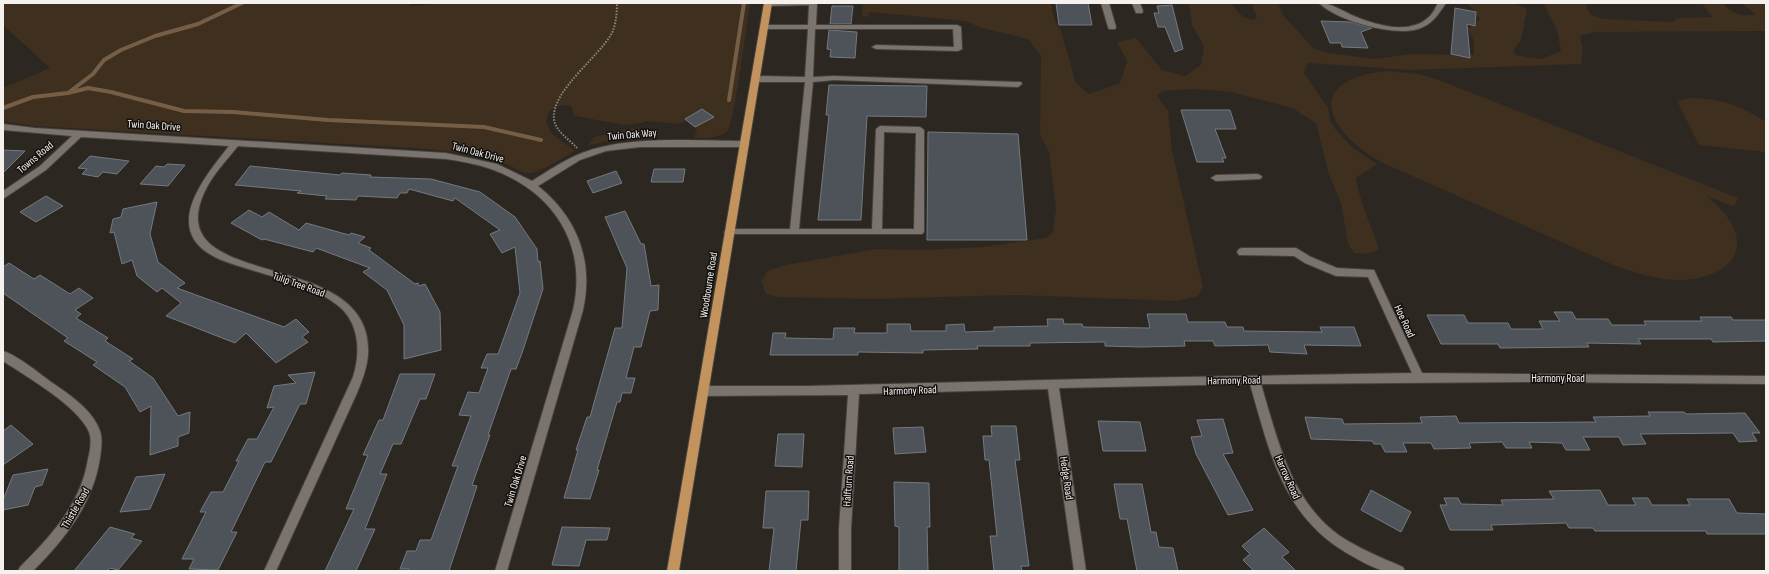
<svg xmlns="http://www.w3.org/2000/svg" width="1769" height="574" font-family="'Sofia Sans Condensed',sans-serif">
  <style>
    .green { fill: #3f2f1f }
    .lines { fill: none; stroke-linecap: round; stroke-linejoin: round }
    .stream { stroke: #765e46; stroke-width: 4 }
    .building { fill: #4d5358; stroke: #737a80 }
    .minor-casing { stroke: #46423d; stroke-width: 2 }
    .major-casing { stroke: #46423d; stroke-width: 2 }
    .path { stroke: #8a8681; stroke-width: 2; stroke-dasharray: 1.5 1.5; stroke-linecap: butt }
    .minor { fill: #7b746e; fill-rule: evenodd }
    .major { fill: #c3935e; fill-rule: evenodd }
    .labels { text-anchor: middle; stroke-width: 3; stroke-linejoin: round; paint-order: stroke }
    .street-label { font-size: 11px; fill: #f5f1ee; stroke: #12100e }
  </style>
  <rect width="100%" height="100%" fill="#2c2721"/>
  <!-- green -->
  <path class="green" d="M3 3H410V6L449 3H750C748 19 734 123 728 130 720 139 705 138 694 138L697 129 686 121 679 124 646 121 641 123 625 125 574 116 571 106 562 105 550 110 546 121 551 133 575 151C566 156 540 172 532 173 522 175 515 167 506 164 481 155 454 152 428 149L33 126 3 121V88L50 68 3 25Z
    M855 3H1051L1054 18 1061 31 1076 83 1089 94 1120 83 1127 61 1117 42 1136 38 1162 70 1185 76 1201 65 1204 46 1192 25 1189 3H1231C1238 13 1242 18 1254 20L1257 17 1253 9V3H1278L1283 15 1305 39 1313 48 1328 53 1375 59 1411 54 1474 55V41L1468 29 1480 19 1469 5 1462 3H1514L1527 9 1521 40 1514 49 1515 55 1541 59 1561 51 1557 30 1543 3H1585L1590 14 1603 19 1673 22 1677 18 1712 17 1702 3H1722C1733 15 1741 16 1756 15L1742 3H1766V31L1595 32 1580 36 1583 49 1581 64 1411 70 1308 63 1304 73 1328 108 1330 120 1335 129 1353 148 1377 164 1356 178C1360 203 1371 225 1379 249L1368 254 1354 253 1348 244 1341 203 1329 175 1316 123 1292 108 1231 92 1196 89 1162 91 1157 96 1168 111 1172 150 1203 287 1198 296 1177 301 1013 295 873 299 778 297 766 294 761 282 767 271 785 265 876 249 923 250 982 247 1046 238 1053 232 1056 208 1049 153 1040 134 1041 56 1028 39 982 28 965 21 869 12 868 17 862 16 863 5Z
    M1386 71 1419 74 1439 80 1738 198 1734 207 1707 196C1715 204 1724 211 1730 221 1754 261 1713 280 1679 280 1656 280 1632 272 1611 264L1383 163C1327 133 1301 80 1386 71Z
    M1690 98C1718 97 1743 106 1766 122V152L1699 145 1677 101Z
    M635 128 656 133 653 137C630 137 609 140 587 146L594 137Z"/>
  <g class="lines">
    <!-- stream -->
    <path class="stream" d="M68 93 88 88 111 92 184 111 233 112 328 120 484 127 541 140
      M729 100 744 3
      M3 108 33 97 68 93 93 74 104 60 121 50 155 36 198 24 242 3"/>
  </g>
  <!-- building -->
  <path class="building" d="M1056 3H1088L1092 25H1059Z
    M1172 5 1183 49 1175 52 1165 27H1158L1154 13H1159L1157 6Z
    M832 6H853L851 24H830Z
    M1455 8 1476 12 1475 26 1467 24 1470 58 1451 54Z
    M1321 21 1351 22 1372 28 1361 32 1368 48 1342 47 1341 43H1330Z
    M829 30 857 32 855 58 830 57 831 50 827 49Z
    M829 85 927 86 926 117 867 116 861 220H818L829 115H826Z
    M702 109 714 117 695 127 685 119Z
    M1181 110H1230L1236 129H1215L1226 158H1222L1224 162H1197Z
    M928 132 1018 134 1027 240H927Z
    M3 150 25 151 3 173Z
    M90 156 129 161 117 174 103 172 98 177 82 174 87 169 78 168Z
    M167 164 185 165 168 186 140 184 156 166 164 167Z
    M250 166 340 175 342 173 371 175 370 177 431 179 480 192 515 217 537 249 538 262 540 261 543 289 522 353 516 369H511L488 435H490L472 485 477 486 449 571H409V569H400L407 551H416L420 540H431L458 466H452L471 416 459 415 468 392 479 393 488 368H481L487 354H498L506 332 520 293 515 247 502 253 490 234 500 230 455 198 453 201 409 189 407 193H400L397 198 358 196 356 200 325 199 327 196 297 193 301 191 235 185Z
    M654 169H685L683 182H651Z
    M616 171 622 183 593 193 587 181Z
    M46 196 63 206 36 222 20 212Z
    M157 202 150 234 158 262 185 283 177 288 284 327 296 319 309 332 302 337 308 342 276 363 246 333 235 343 166 316 181 303 162 288 157 292 137 276 132 260 122 264 114 232 110 233 113 219 121 217 123 209Z
    M249 210 262 217 269 212 299 230 306 223 349 235 351 233 365 237 358 243 371 248 369 250 415 284 418 283 419 286 425 284 440 312 441 350 404 359V325L387 290 363 272 370 268 316 248 313 252 264 239 262 240 231 223Z
    M625 211 641 244H644L651 286 659 285 658 310 650 311 641 347H634L626 378H635L631 393H622L620 402H617L597 470H599L590 499 564 498 578 450H576L587 417H590L615 328H622L627 268 605 217Z
    M9 263 34 279 40 275 70 294 79 288 93 298 75 310 81 314 76 318 108 338 105 341 133 359 129 361 153 378 178 416 190 412 189 433 178 437V446L150 455 151 406 140 412 125 387 93 365 97 362 64 341 68 338 3 293V267Z
    M1554 312H1572L1576 319H1608L1612 325H1646L1644 321H1702L1700 317H1731L1733 320H1766V341L1713 342 1711 339H1638L1641 344 1587 343 1589 347 1500 348 1498 344H1441L1427 315H1464L1468 323H1508L1511 329H1543L1539 321H1560Z
    M1147 314H1186L1188 322H1225L1227 327H1243L1244 331 1322 332 1320 327H1354L1361 346 1304 345 1307 354 1270 352 1268 345 1215 346 1213 341H1184L1185 346 1140 347 1105 346V342L1030 343V346H977L978 349 923 350V353L858 352V355H770L773 333H786L785 338 833 339 834 328H855L854 333H887V324H910L911 331H946V325L964 324 965 332 994 331V327L1048 326 1047 319H1063L1064 324H1082L1083 327 1150 328Z
    M315 372 306 404H300L271 462H265L231 532H237L218 570 189 569 194 559H182L206 512H200L211 492H223L239 461H236L248 439H257L274 407 267 408 274 386 296 383 288 375Z
    M400 374H435L426 399H420L401 444H393L380 474H387L365 529H375L356 571H325L354 509H346L368 455H363L379 420H383Z
    M1648 412H1684L1686 414 1745 413 1760 433H1752L1757 441 1739 442 1733 433 1640 434 1646 444 1623 445 1619 437H1583L1590 450H1566L1562 443 1529 442 1532 448H1506L1502 442 1469 443 1471 448 1434 449 1431 443H1403L1407 452H1385L1381 444H1374L1372 441 1311 439 1305 417 1342 419 1344 424 1422 423 1420 417 1456 416 1459 423 1596 422 1593 417 1650 416Z
    M1223 419 1233 453 1223 454 1253 510 1228 515 1196 454 1191 437 1202 436 1197 420Z
    M1098 421 1140 422 1146 451H1103Z
    M11 425 33 444 3 465V431Z
    M991 426H1016L1020 460H1015L1029 566H1021L1022 571H994L990 536H997L989 460H985L983 436H992Z
    M923 427 926 452 895 454 893 428Z
    M778 434H804L802 467 775 466Z
    M48 469 42 485 35 487 28 505 3 510V500L13 475Z
    M165 474 150 509 120 512 136 477Z
    M894 482 929 483 930 527H927L928 571H899V527L895 526Z
    M1114 484H1142L1151 532H1156L1159 547 1173 548 1178 571H1137L1127 519H1120Z
    M1371 490 1411 512 1401 532 1361 510Z
    M1600 490 1608 505H1636L1632 498H1648L1652 505H1690L1687 499H1729L1737 513 1766 514V534H1707L1706 531H1595L1593 528H1569L1566 523 1491 525 1493 530H1450L1440 505H1447L1444 498H1458L1461 504 1503 505 1501 500 1554 499 1549 491Z
    M766 491H809L808 520H801L796 571H769L774 528H763Z
    M110 527 135 534 131 538 142 541 118 570 110 568 107 571H74Z
    M562 527 610 528 607 540H586L579 566 552 565Z
    M1264 528 1289 552 1282 557 1296 571H1254L1243 560 1250 554 1242 546Z"/>
  <g class="lines">
    <defs>
      <path id="minor" d="M765 3H817L816 25H957L961 27 962 49 958 51 876 49 872 47 876 45 954 47 953 29H815L813 77 834 76 1021 82 1022 84 1018 87 834 80 813 82 799 229H872L876 129 880 126 920 127 924 130V232L922 234H726L724 232 729 229H790L805 82H756L752 79 756 76 805 77 808 29H764L760 27 764 25H808L809 5 768 6H765ZM884 132 916 133 914 229H882Z
        M1101 3H1109L1116 27 1115 29H1109L1108 27Z
        M1132 3H1140L1143 11 1142 13H1136Z
        M1319 3C1332 3 1342 11 1354 16 1375 25 1411 36 1430 16 1433 13 1436 7 1438 3H1446C1439 13 1434 22 1423 27 1400 39 1337 21 1319 3Z
        M3 124 35 128 446 153 497 164 532 181C548 171 564 160 582 153 628 135 695 141 745 141L749 144 745 147H640L606 151 580 160 538 186C577 217 594 261 583 310L507 571H495L573 310C588 244 553 191 491 169 476 164 461 161 446 159L238 146C226 161 212 175 204 193 159 294 375 244 368 355 367 368 362 381 357 393L276 571H264L353 377C360 355 360 328 343 310 316 283 255 274 219 259 159 232 203 179 229 146L81 137 46 170 3 199V191L40 166 72 136 3 130Z
        M1257 174 1260 175 1262 177 1260 179 1216 181 1211 178 1216 175Z
        M1242 248H1296L1311 257 1337 268 1374 270 1422 373 1766 376V384L1525 382 1261 384C1277 438 1291 502 1340 536 1360 549 1382 558 1403 567L1405 571C1399 571 1390 572 1384 571 1370 567 1357 559 1345 552 1282 514 1269 450 1250 384L1059 388 1086 571H1074L1048 389 859 394 851 529V571H839V529L848 395 703 396 699 394 698 391 699 388 703 386H808L1125 378 1412 373 1368 277 1336 276 1305 263 1294 256 1239 255 1237 252 1239 249Z
        M3 351C17 355 39 373 51 382 69 394 93 410 100 431 103 440 101 450 100 458 93 504 65 539 33 571H18L20 567C51 536 81 504 88 459 90 451 92 440 89 432 78 406 27 377 3 361Z"/>
      <path id="major" d="M764 3H772L679 571H667Z"/>
    </defs>
    <!-- minor casing -->
    <use href="#minor" class="minor-casing"/>
    <!-- major casing -->
    <use href="#major" class="major-casing"/>
    <!-- path -->
    <path class="path" d="M577 148C570 140 555 131 554 119 551 91 599 57 612 33 616 24 617 13 617 3"/>
    <!-- minor -->
    <use href="#minor" class="minor"/>
    <!-- major -->
    <use href="#major" class="major"/>
  </g>
  <g class="labels">
    <!-- street labels -->
    <g class="street-label">
      <text transform="translate(154 125) rotate(4)" y="4">Twin Oak Drive</text>
      <text transform="translate(632 134) rotate(-5)" y="4">Twin Oak Way</text>
      <text transform="translate(478 152) rotate(15)" y="4">Twin Oak Drive</text>
      <text transform="translate(35 157) rotate(-40)" y="4">Towns Road</text>
      <text transform="translate(299 284) rotate(20)" y="4">Tulip Tree Road</text>
      <text transform="translate(708 285) rotate(-81)" y="4">Woodbourne Road</text>
      <text transform="translate(1405 321) rotate(65)" y="4">Hoe Road</text>
      <text x="1558" y="382">Harmony Road</text>
      <text transform="translate(1234 380) rotate(-1)" y="4">Harmony Road</text>
      <text transform="translate(910 390) rotate(-2)" y="4">Harmony Road</text>
      <text transform="translate(1288 477) rotate(66)" y="4">Harrow Road</text>
      <text transform="translate(1067 478) rotate(82)" y="4">Hedge Road</text>
      <text transform="translate(515 481) rotate(-73)" y="4">Twin Oak Drive</text>
      <text transform="translate(848 481) rotate(-86)" y="4">Halfturn Road</text>
      <text transform="translate(75 508) rotate(-60)" y="4">Thistle Road</text>
    </g>
  </g>
  <!-- border -->
  <rect width="1769" height="574" fill="none" stroke="#f5f1ee" stroke-width="8"/>
</svg>
